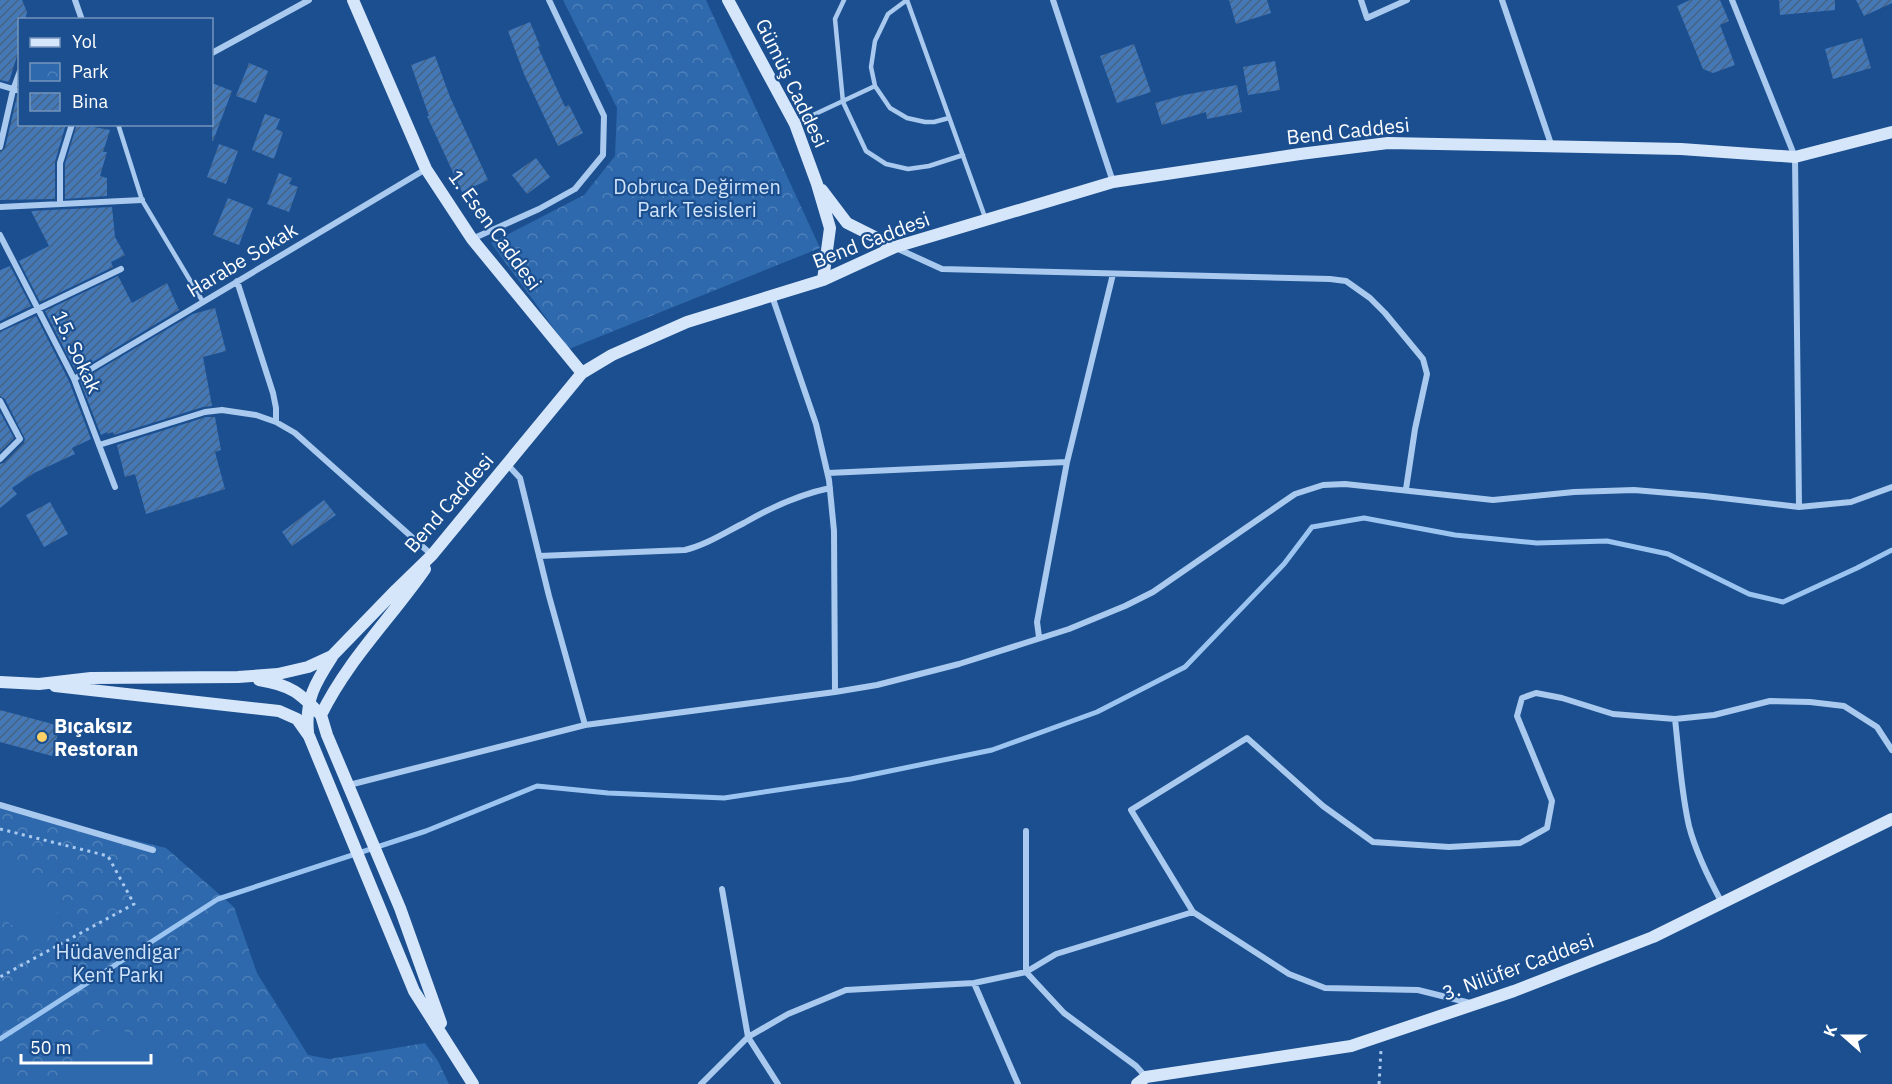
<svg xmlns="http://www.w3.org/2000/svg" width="1892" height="1084" font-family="'IBM Plex Sans',sans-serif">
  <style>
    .park { fill: url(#park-crowns) }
    .pitch { fill: #2e69ad }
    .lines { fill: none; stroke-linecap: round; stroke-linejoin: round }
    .stream { stroke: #9cc4f0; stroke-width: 5 }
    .building { fill: url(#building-hatch) }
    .path { stroke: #a9c9ee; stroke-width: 3; stroke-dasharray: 3 4.5; stroke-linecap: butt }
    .lane { stroke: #a9c9ee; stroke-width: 4.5 }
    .street { stroke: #a9c9ee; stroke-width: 6 }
    .secondary { stroke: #d6e6fa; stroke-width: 12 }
    .poi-dot { fill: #ffd166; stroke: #1b4f8f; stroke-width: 2 }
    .labels { text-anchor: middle; stroke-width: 4.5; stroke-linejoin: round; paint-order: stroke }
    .street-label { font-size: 20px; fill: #fff; stroke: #1b4f8f }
    .park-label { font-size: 20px; fill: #cfe3fa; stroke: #1b4f8f }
    .poi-label { font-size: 20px; font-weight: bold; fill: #fff; stroke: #1b4f8f; text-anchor: start }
  </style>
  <defs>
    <pattern id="park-crowns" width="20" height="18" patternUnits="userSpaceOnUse" patternTransform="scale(1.5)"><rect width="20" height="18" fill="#2e69ad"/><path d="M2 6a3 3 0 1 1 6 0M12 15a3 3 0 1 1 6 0" fill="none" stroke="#4d80b9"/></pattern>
    <pattern id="building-hatch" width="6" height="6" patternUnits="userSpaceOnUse" patternTransform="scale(1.5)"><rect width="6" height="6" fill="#4478b7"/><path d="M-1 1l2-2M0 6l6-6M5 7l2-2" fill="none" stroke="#486282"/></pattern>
  </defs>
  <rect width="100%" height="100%" fill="#1b4f8f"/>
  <!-- park -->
  <path class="park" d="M563 0H706L820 248 569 349 491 243 584 195 615 156 617 108Z
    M0 807 166 848 234 907 257 973 308 1055 330 1059 425 1043 438 1061 449 1084H0Z"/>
  <!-- pitch -->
  <path class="pitch" d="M0 860 62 906 35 943 0 916Z
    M106 1020 211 1084H67Z"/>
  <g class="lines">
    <!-- stream -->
    <path class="stream" d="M0 1039 218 899 426 831 537 786 608 793 724 798 851 779 992 750 1097 712 1185 667 1284 564 1312 527 1364 518 1455 535 1537 543 1607 541 1668 554 1749 594 1783 602 1857 568 1892 550"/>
  </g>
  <!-- building -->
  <path class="building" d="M0 0H22L27 12 25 20H20V46L9 82 0 80Z
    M1229 0H1267L1271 13 1236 24Z
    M1690 0H1720L1729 21 1720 25 1735 65 1713 73 1703 69 1677 6Z
    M1779 0H1835V10L1780 15Z
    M1856 0H1892V3L1864 16Z
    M530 22 540 46 538 47 565 107 569 105 583 133 558 146 524 74 508 31Z
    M1862 38 1871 68 1833 79 1825 49Z
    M1134 44 1151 92 1117 103 1100 56Z
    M435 56 450 97 488 180 462 192 427 116H429L411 65Z
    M1275 61 1280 90 1248 95 1243 67Z
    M249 63 268 71 256 103 236 96Z
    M212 83 232 91 213 141H212Z
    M1237 85 1242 112 1207 119 1206 112 1162 125 1155 103 1184 95Z
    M17 96H20V124H66L55 162V199L0 200V152L5 148Z
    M265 114 280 119 276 129 283 132 274 159 252 150Z
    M77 124 110 130 103 152H107L100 176 107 178V196L65 199V164Z
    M219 144 238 151 226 184 207 177Z
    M536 158 550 177 527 194 512 175Z
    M279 173 292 178 289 184 298 187 289 212 267 204Z
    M228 198 253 208 239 245 213 235Z
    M112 207 115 237 125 255 111 262 113 267 40 302 19 261 49 246 31 211Z
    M10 266 31 306 0 321V270Z
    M118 276 132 303 167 283 179 310 76 372 45 311Z
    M215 308 226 351 203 357 212 406 203 407 114 435 113 432 107 434V432L101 435 80 381 193 314Z
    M36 316 69 381 91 439 72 448 75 454 34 473 12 488 17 494 0 508V464L4 463 24 443 25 439 5 399 0 396V332Z
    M0 412 14 438 0 452Z
    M206 417H215L221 450 215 452 225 489 146 514 135 474 125 477 117 445Z
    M324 500 336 515 292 546 282 532Z
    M50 502 68 534 44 547 26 515Z
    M0 710 60 726 52 756 0 742Z"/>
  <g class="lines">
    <!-- path -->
    <path class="path" d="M0 829 108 856 134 904 0 977
      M1379 1084 1381 1050"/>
    <!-- lane -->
    <path class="lane" d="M844 0 835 19 843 102 866 151 886 164 908 169 929 166 963 155
      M907 0 986 220
      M907 0 888 14 875 41 871 67 875 86 890 108 907 118 925 122H934L949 118
      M796 123 875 86
      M118 124 142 200 203 302"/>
    <!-- street -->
    <path class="street" d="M75 0 82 20
      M1053 0 1113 182
      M1361 0 1367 18 1407 0
      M1502 0 1552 147
      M1732 0 1795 157 1799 507
      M212 53 309 0
      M0 85 20 91
      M0 147 13 90 20 71
      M60 204V163L72 124
      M0 207 142 200
      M0 235 74 379 115 487
      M472 239 539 209 575 189 603 155 604 116 549 0
      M896 248 942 269 1330 279 1346 281 1370 298 1385 313 1423 359 1427 374 1415 429 1406 489
      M237 281 273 393 276 408V422
      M772 296 816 424 829 480 834 531 835 692
      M0 327 121 269
      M74 379 426 169
      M0 401 20 439 0 459
      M99 445 205 412 222 410 256 415 276 422 295 433 432 555
      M507 464 520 478 549 596 585 725
      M828 473 1067 462
      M539 556 685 550C706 545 724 533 744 523 770 508 801 494 830 488
      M1039 637 1037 622 1067 462 1113 274
      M1675 719C1679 754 1681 791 1689 826 1696 853 1709 879 1722 903
      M349 785 585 725 835 692 877 685 959 664 1069 629 1125 606 1153 592 1295 494 1323 485 1345 484 1493 500 1574 492 1634 490 1705 496 1799 507 1851 502 1892 487
      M0 805 153 850
      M1026 831V972L1064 1013 1136 1066 1146 1077
      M722 889 748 1037 778 1084
      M974 983 1018 1084
      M1470 1003 1418 990 1325 988 1289 974 1193 912 1131 810 1247 738 1323 806 1373 842 1449 847 1520 843 1547 828 1552 801 1517 716 1522 698 1536 693 1562 698 1613 714 1675 719 1714 715 1770 701 1810 702 1844 706 1877 727 1892 750
      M701 1084 748 1037 788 1014 846 990 974 983 1026 972 1056 954 1193 912"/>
    <!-- secondary -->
    <path class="secondary" d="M353 0 426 169 472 239 582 373
      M728 0 795 124 817 184 830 228 823 280
      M822 190 847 223 895 247
      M425 569C391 618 347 661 321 715L327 735 400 908 441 1023
      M259 680C291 685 300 693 321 715
      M0 682 39 684 91 678 238 677 278 674 308 667 332 656 396 590 432 555 582 373 612 355 687 322 823 280 895 247 1113 182 1300 154 1388 143 1681 149 1795 157 1892 132
      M55 686 279 711 297 719 309 736 414 991 473 1084
      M308 732C305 700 315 683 332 657
      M1137 1084 1146 1077 1351 1046 1514 991 1653 937 1892 819"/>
  </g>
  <!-- markers -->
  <circle class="poi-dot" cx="42" cy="737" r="6"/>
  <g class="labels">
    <!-- street labels -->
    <g class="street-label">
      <text transform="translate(792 83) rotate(64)" y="7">Gümüş Caddesi</text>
      <text transform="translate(1348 131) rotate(-6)" y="7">Bend Caddesi</text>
      <text transform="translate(495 230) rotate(54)" y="7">1. Esen Caddesi</text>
      <text transform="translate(871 240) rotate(-21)" y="7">Bend Caddesi</text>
      <text transform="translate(242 260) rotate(-31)" y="7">Harabe Sokak</text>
      <text transform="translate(77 352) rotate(65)" y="7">15. Sokak</text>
      <text transform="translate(449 503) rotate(-49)" y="7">Bend Caddesi</text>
      <text transform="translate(1518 967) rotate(-20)" y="7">3. Nilüfer Caddesi</text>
    </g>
    <!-- park labels -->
    <g class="park-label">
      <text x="697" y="194">Dobruca Değirmen<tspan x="697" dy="23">Park Tesisleri</tspan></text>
      <text x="118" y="959">Hüdavendigar<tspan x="118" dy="23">Kent Parkı</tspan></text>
    </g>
    <!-- poi labels -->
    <g class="poi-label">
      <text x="54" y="733">Bıçaksız<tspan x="54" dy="23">Restoran</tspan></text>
    </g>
  </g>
  <!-- legend -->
  <rect x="18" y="18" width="195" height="108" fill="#1b4f8f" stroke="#7695bc" stroke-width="1.5"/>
  <rect x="30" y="38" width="30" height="9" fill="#d6e6fa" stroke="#7695bc" stroke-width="1.5"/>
  <text x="72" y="48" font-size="18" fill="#ffffff">Yol</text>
  <rect x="30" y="63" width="30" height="18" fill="url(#park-crowns)" stroke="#7695bc" stroke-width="1.5"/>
  <text x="72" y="78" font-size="18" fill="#ffffff">Park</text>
  <rect x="30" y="93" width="30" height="18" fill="url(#building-hatch)" stroke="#7695bc" stroke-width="1.5"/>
  <text x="72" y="108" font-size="18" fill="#ffffff">Bina</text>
  <!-- north arrow -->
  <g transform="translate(1844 1036) rotate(291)" stroke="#1b4f8f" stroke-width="4.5" paint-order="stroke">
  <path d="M0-4.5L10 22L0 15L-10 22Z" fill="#ffffff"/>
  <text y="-9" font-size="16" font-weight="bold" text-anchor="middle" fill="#ffffff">K</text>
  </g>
  <!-- scale -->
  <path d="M21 1054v9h130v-9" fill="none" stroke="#ffffff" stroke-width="3"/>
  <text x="30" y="1054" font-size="18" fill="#ffffff" stroke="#1b4f8f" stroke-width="4.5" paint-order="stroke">50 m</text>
</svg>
